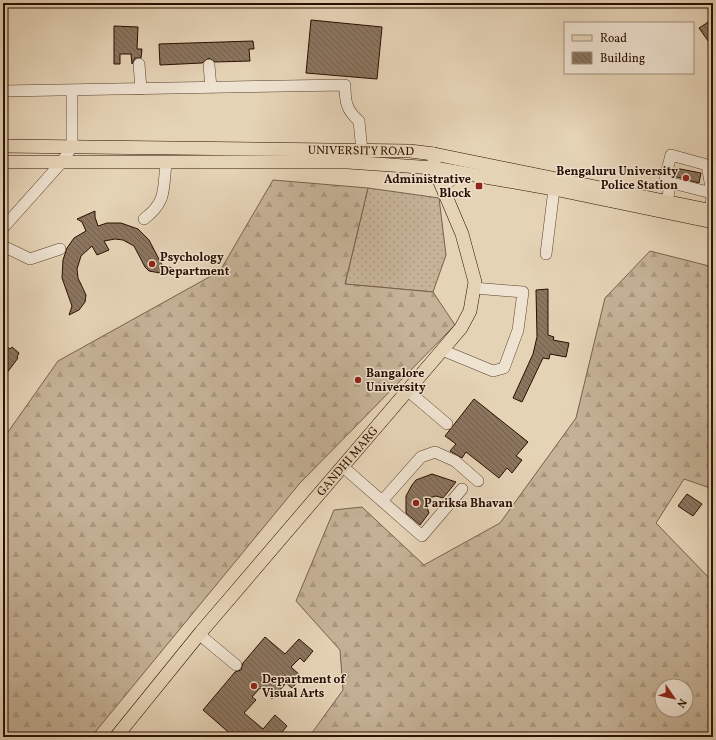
<svg xmlns="http://www.w3.org/2000/svg" width="716" height="740" font-family="Vollkorn,serif">
  <style>
    .grass { fill: url(#grass-dots); stroke: #78604c }
    .forest { fill: url(#forest-firs); stroke: #78604c; fill-rule: evenodd }
    .building { fill: url(#building-back-hatch); stroke: #2a0f00 }
    .lines { fill: none; stroke-linecap: round; stroke-linejoin: round }
    .minor-casing { stroke: #59402e; stroke-width: 12 }
    .major-casing { stroke: #2a0f00; stroke-width: 14 }
    .minor { stroke: #eee2d0; stroke-width: 11 }
    .major { stroke: #e5d3b6; stroke-width: 13 }
    .poi-dot { fill: #8f2418; stroke: #eee2d0; stroke-width: 1.5 }
    .labels { text-anchor: middle; stroke-width: 3; stroke-linejoin: round; paint-order: stroke }
    .street-label { font-size: 12px; fill: #2a0f00; stroke: #eee2d0 }
    .poi-label { font-size: 12px; font-weight: bold; fill: #2a0f00; stroke: #eee2d0; text-anchor: start }
  </style>
  <defs>
    <pattern id="grass-dots" width="8" height="8" patternUnits="userSpaceOnUse"><rect width="8" height="8" fill="#c5b297"/><path d="M2 2h.1M6 6h.1" fill="none" stroke="#a99880" stroke-width="1.8" stroke-linecap="round"/></pattern>
    <pattern id="forest-firs" width="22" height="20" patternUnits="userSpaceOnUse"><rect width="22" height="20" fill="#c5b297"/><path d="M5 1l3.5 6h-7zM16 11l3.5 6h-7z" fill="#a99880"/></pattern>
    <pattern id="building-back-hatch" width="6" height="6" patternUnits="userSpaceOnUse"><rect width="6" height="6" fill="#8b755f"/><path d="M-1 5l2 2M0 0l6 6M5-1l2 2" fill="none" stroke="#725e4c"/></pattern>
  </defs>
  <rect width="100%" height="100%" fill="#e5d3b6"/>
  <filter id="stains"><feTurbulence type="fractalNoise" baseFrequency=".005" numOctaves="4"/><feColorMatrix values="0 0 0 0 .2 0 0 0 0 .09 0 0 0 0 .02 0 0 0 .5 -.17"/></filter>
  <radialGradient id="worn" r=".72"><stop offset=".6" stop-color="#630" stop-opacity="0"/><stop offset="1" stop-color="#630" stop-opacity=".3"/></radialGradient>
  <!-- grass -->
  <path class="grass" d="M368 188 439 198 446 255 433 292 345 284Z"/>
  <!-- forest -->
  <path class="forest" d="M273 180 368 188 345 284 433 292 455 325 300 483 91 737H3V439L58 361 220 271Z
    M650 251 713 267V489L684 479 656 523 711 580H713V737H309L343 690 340 650 296 601 334 510 362 507 424 565 500 523 576 418 605 298ZM662 686H686V710H662Z"/>
  <!-- building -->
  <path class="building" d="M713 19V48L699 28Z
    M311 20 382 27 377 79 306 73Z
    M114 26 138 27 137 49H142L141 58H135L132 64 131 54H120V64H114Z
    M253 41 254 49H249L250 61 215 62 209 58 202 63 160 65 159 44Z
    M675 168 701 173 699 183 673 176Z
    M95 211V217L98 226 107 223H121L138 229 149 240 162 265 172 268 160 273 149 271 145 267 134 246 123 240 115 239 104 241 109 250 97 255 92 246 81 256 77 269 78 278 86 295 85 302 79 310 69 315 72 306 62 278 63 260 67 248 74 238 86 231 82 222 77 219Z
    M548 289V335L554 337 553 340 569 343 566 357 550 354 549 359 543 358 522 402 513 398 533 354 537 337 536 290Z
    M3 344 10 349 12 347 19 353 17 357 18 358 3 378Z
    M474 399 528 442 516 456 522 460 512 473 507 468 499 478 466 452 462 458 450 451 456 444 445 436Z
    M432 474 456 482 443 498 436 496 429 498 426 504 429 513 420 525 406 513V496L412 485 416 480Z
    M687 494 702 504 693 516 678 506Z
    M265 637 285 654 299 639 313 651 304 662 300 658 291 667 302 677 292 688 286 683 272 699 260 688 252 697 256 700 244 713 263 729 275 715 287 726 278 737H234L203 710 235 672 241 670 243 663Z"/>
  <g class="lines">
    <defs>
      <path id="minor" d="M139 64 141 89
        M209 65 211 88
        M3 91 345 85C345 101 346 110 359 121L362 151
        M668 182 712 193
        M442 187 461 173
        M667 202 670 185 665 178 671 155 707 165 712 193 711 211
        M144 219C167 202 163 189 166 163
        M3 228 61 163 72 147V90
        M3 246 30 259 60 249
        M546 254 554 189
        M442 350 493 371 504 368 518 330 523 292 474 288
        M407 390 447 424
        M342 466 422 536 462 489
        M382 501 421 457 435 452 455 461 478 481
        M200 635 236 665"/>
      <g id="major">
        <path id="s1" d="M3 146 410 151 434 154 713 211"/>
        <path d="M3 162H348L434 168 554 189 713 222"/>
        <path id="s2" d="M116 737 201 632 461 328 470 311 475 282 462 234 434 168V154"/>
      </g>
    </defs>
    <!-- minor casing -->
    <use href="#minor" class="minor-casing"/>
    <!-- major casing -->
    <use href="#major" class="major-casing"/>
    <!-- minor -->
    <use href="#minor" class="minor"/>
    <!-- major -->
    <use href="#major" class="major"/>
  </g>
  <!-- markers -->
  <g class="poi-dot">
    <circle cx="686" cy="178" r="4"/>
    <rect x="475" y="182" width="8" height="8" rx="2"/>
    <circle cx="152" cy="264" r="4"/>
    <circle cx="358" cy="380" r="4"/>
    <circle cx="416" cy="503" r="4"/>
    <circle cx="254" cy="686" r="4"/>
  </g>
  <g class="labels">
    <!-- street labels -->
    <g class="street-label">
      <text dy="4" stroke="none"><textPath href="#s1" startOffset="358">UNIVERSITY ROAD</textPath></text>
      <text dy="4" stroke="none"><textPath href="#s2" startOffset="360">GANDHI MARG</textPath></text>
    </g>
    <!-- poi labels -->
    <g class="poi-label">
      <text x="678" y="175" text-anchor="end">Bengaluru University<tspan x="678" dy="14">Police Station</tspan></text>
      <text x="471" y="183" text-anchor="end">Administrative<tspan x="471" dy="14">Block</tspan></text>
      <text x="160" y="261">Psychology<tspan x="160" dy="14">Department</tspan></text>
      <text x="366" y="377">Bangalore<tspan x="366" dy="14">University</tspan></text>
      <text x="424" y="507">Pariksa Bhavan</text>
      <text x="262" y="683">Department of<tspan x="262" dy="14">Visual Arts</tspan></text>
    </g>
  </g>
  <!-- margin -->
  <rect width="716" height="740" fill="none" stroke="#e5d3b6" stroke-width="16"/>
  <rect x="4" y="4" width="708" height="732" fill="none" stroke="#2a0f00" stroke-width="2"/>
  <rect x="8" y="8" width="700" height="724" fill="none" stroke="#2a0f00"/>
  <!-- legend -->
  <rect x="564" y="22" width="130" height="52" fill="#eee2d0" stroke="#a08e7d"/>
  <rect x="572" y="35" width="20" height="6" fill="#e5d3b6" stroke="#a08e7d"/>
  <text x="600" y="42" font-size="12" fill="#2a0f00">Road</text>
  <rect x="572" y="52" width="20" height="12" fill="url(#building-back-hatch)" stroke="#a08e7d"/>
  <text x="600" y="62" font-size="12" fill="#2a0f00">Building</text>
  <!-- north arrow -->
  <g transform="translate(674 698) rotate(124)"><circle r="19" fill="#eee2d0" stroke="#a08e7d"/>
  <path d="M0-3L7 15L0 10L-7 15Z" fill="#8f2418"/>
  <text y="-6" font-size="11" font-weight="bold" text-anchor="middle" fill="#2a0f00">N</text>
  </g>
  <rect width="100%" height="100%" filter="url(#stains)"/>
  <rect width="100%" height="100%" fill="url(#worn)"/>
</svg>
